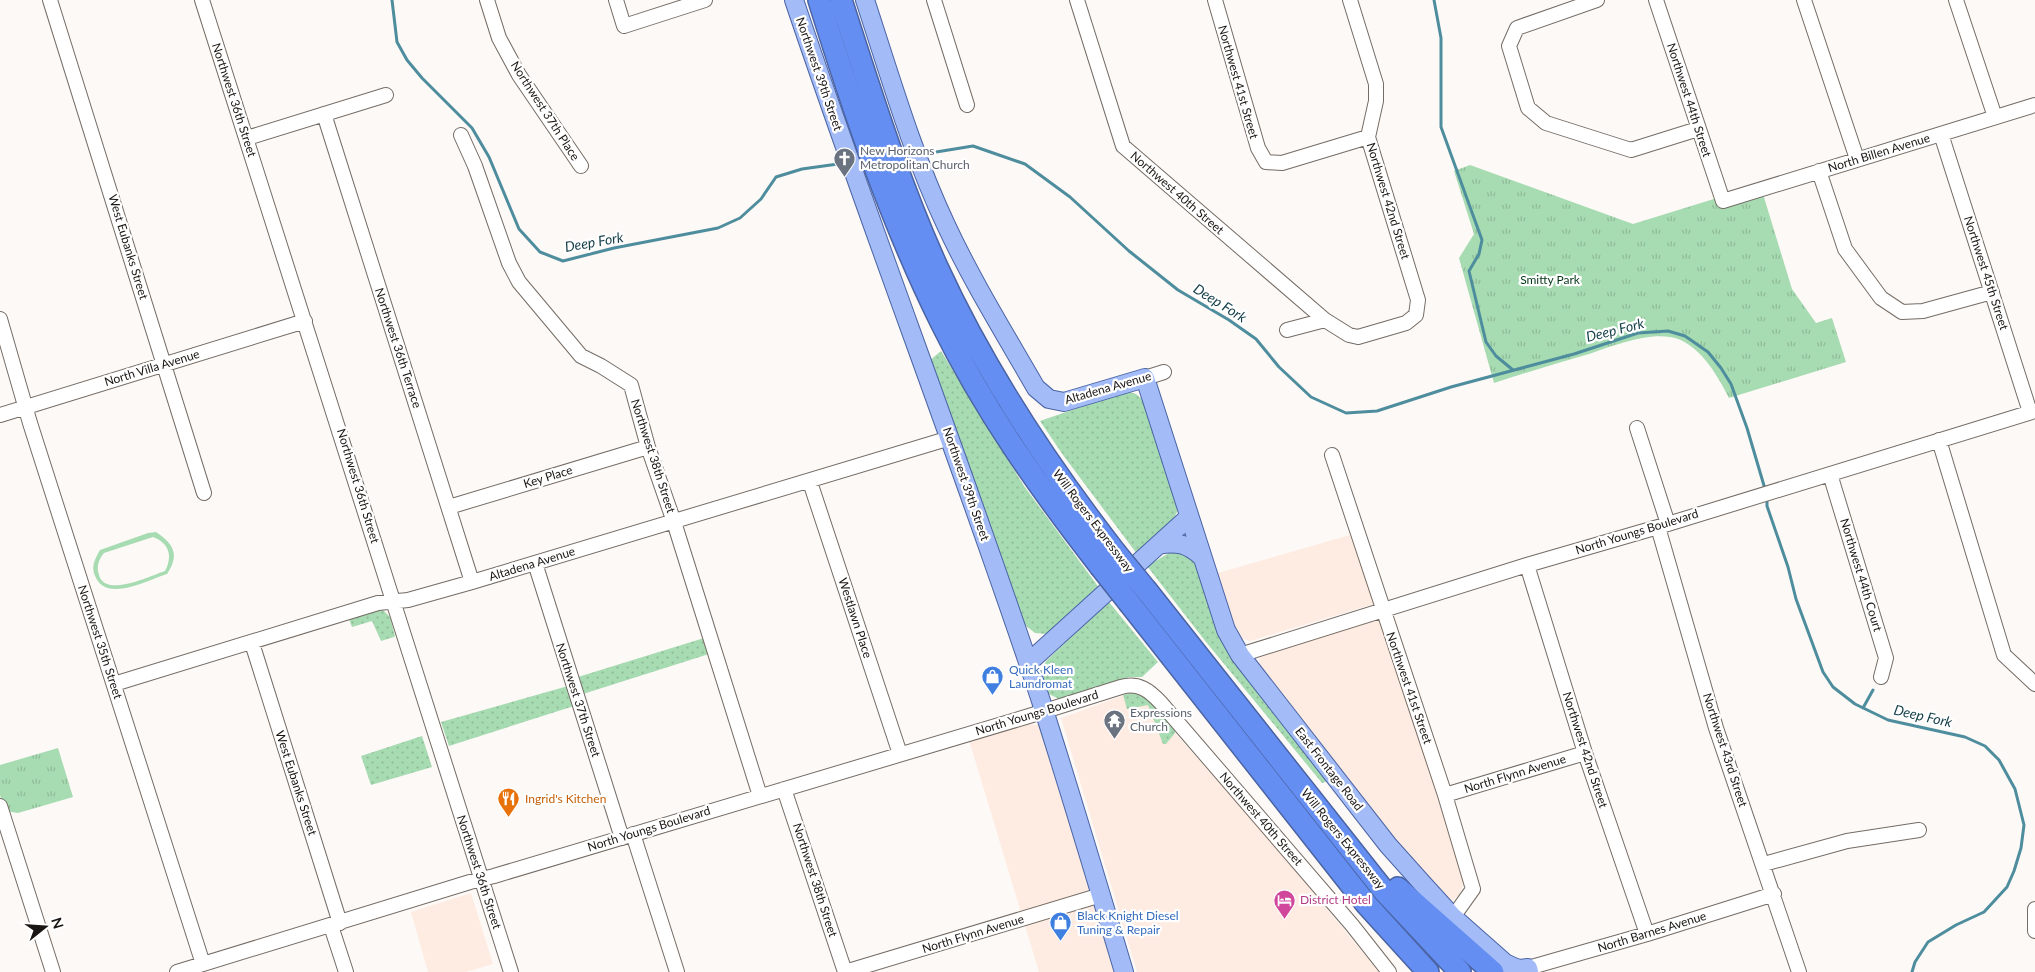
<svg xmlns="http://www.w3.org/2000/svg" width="2035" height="972" font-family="Lato,sans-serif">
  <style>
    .commercial { fill: #feece2 }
    .grass { fill: url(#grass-dots) }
    .park { fill: url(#park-tufts) }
    .pitch { fill: #a7dbb2; fill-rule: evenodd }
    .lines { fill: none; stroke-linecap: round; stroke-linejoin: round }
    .stream { stroke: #4e8d9d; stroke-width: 3 }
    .minor-casing { stroke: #756c65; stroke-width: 16 }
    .major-casing { stroke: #4a64a4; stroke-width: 20 }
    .highway-casing { stroke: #4a64a4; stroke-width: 24 }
    .minor { stroke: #fff; stroke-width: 14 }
    .major { stroke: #a3bbf7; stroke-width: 18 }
    .highway { stroke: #658ef2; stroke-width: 21 }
    .highway-bridge-casing { stroke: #4a64a4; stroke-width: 24; stroke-linecap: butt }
    .highway-bridge { stroke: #658ef2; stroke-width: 21 }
    .labels { text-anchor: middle; stroke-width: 4.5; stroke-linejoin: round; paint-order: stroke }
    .street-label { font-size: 12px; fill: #191513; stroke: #fff }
    .worship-label { font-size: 12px; fill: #5b616d; stroke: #fff; text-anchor: start }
    .park-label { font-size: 12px; fill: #053718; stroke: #fff }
    .shop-label { font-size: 12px; fill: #366cbe; stroke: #fff; text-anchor: start }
    .food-label { font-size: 12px; fill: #c56008; stroke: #fff; text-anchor: start }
    .hotel-label { font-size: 12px; fill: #b23c85; stroke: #fff; text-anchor: start }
    .water-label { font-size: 14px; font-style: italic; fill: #133e48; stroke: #fff }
  </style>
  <defs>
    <pattern id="grass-dots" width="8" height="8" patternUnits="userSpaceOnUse" patternTransform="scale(1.25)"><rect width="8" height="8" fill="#a7dbb2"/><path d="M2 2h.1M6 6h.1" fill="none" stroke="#8fbb98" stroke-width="1.8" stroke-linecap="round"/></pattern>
    <pattern id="park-tufts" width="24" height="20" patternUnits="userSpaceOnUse" patternTransform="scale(1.25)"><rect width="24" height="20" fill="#a7dbb2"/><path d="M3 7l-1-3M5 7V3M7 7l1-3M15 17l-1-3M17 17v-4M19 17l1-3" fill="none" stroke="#8fbb98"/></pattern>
  </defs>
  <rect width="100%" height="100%" fill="#fdf9f6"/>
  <!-- commercial -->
  <path class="commercial" d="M1350 535 1374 604 1250 641 1237 637 1218 573Z
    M1377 618 1384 625 1464 884 1459 895 1452 901 1438 895 1258 667 1260 657 1264 652Z
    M1130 693 1142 696 1159 711 1175 733 1270 840 1379 972H1137L1061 718Z
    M1023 724 1040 725 1115 972H1039L969 740Z
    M471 893 493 964 466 972H428L411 912Z"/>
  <!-- grass -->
  <path class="grass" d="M941 351 1024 486 1100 589 1046 634 1035 633 1021 622 930 360Z
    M1127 391 1136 394 1144 401 1178 510 1173 520 1137 554 1063 455 1040 421Z
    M1174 550 1185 554 1195 564 1219 634 1328 781 1322 783 1206 642 1147 566Z
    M1109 602 1158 662 1142 677H1129L1059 699 1049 694 1041 671 1046 661Z
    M378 610H383L390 617 395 636 394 637 381 641 372 621 352 627 349 619Z
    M704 638 709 654 583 694 578 677Z
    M568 686 574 706 449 746 441 722Z
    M1130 693C1150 694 1163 716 1175 730V733L1166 744H1163L1148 705 1127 709 1123 695Z
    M422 736 432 767 371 785 361 756Z"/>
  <!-- park -->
  <path class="park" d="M1470 165 1633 224 1717 198 1720 207 1763 194 1792 289 1816 323 1832 318 1846 362 1729 398C1718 376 1698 341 1670 337 1646 333 1612 346 1589 354 1557 363 1525 373 1494 383L1459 258 1474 234 1454 171Z
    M58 748 73 797 18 813 5 811 0 795V765Z"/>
  <!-- pitch -->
  <path class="pitch" d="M156 532C174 544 180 555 167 574 148 580 108 602 96 578 90 567 95 559 100 550L148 533ZM153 537C169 543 173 556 165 571 150 576 105 598 99 575 96 566 99 559 104 553Z"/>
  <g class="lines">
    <!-- stream -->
    <path class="stream" d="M392 0 397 42 407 60 422 78 472 128 489 157 519 229 540 252 563 261 614 248 718 228 740 218 761 199 776 177 802 169 838 164
      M1434 0 1441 38V127L1482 240 1479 254 1469 271 1486 342 1496 356 1513 370
      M930 153 973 146 1025 164 1070 197 1129 251 1178 290 1229 320 1256 339 1279 367 1311 397 1346 413 1377 411 1451 387 1574 354 1638 333 1668 331 1685 336 1708 352 1721 368 1731 384 1747 428 1765 489
      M1767 498V506L1788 567 1796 599 1823 672 1833 687 1855 704 1888 720 1965 737 1985 746 1999 760 2015 789 2024 825 2021 848 2014 871 2007 887 1984 912 1956 925 1928 942 1915 962 1912 972
      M1863 708 1873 690"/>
    <defs>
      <path id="minor" d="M50 0 204 493
        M202 0 511 972
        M487 0 499 38 519 75 581 166
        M616 0 624 26 705 0
        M934 0 967 105
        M1077 0 1123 146 1325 320 1349 335 1358 337 1406 323 1416 315 1418 300 1368 137 1376 101V84L1350 0
        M1215 0 1258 148 1266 162 1282 163 1368 137
        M1597 0 1517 28 1509 46 1528 108 1546 123 1631 150 1698 129
        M1656 0 1723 201 2035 105
        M1804 0 1857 159
        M1956 0 1995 117
        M324 114 472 582
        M1941 134 2030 412
        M461 135 475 166 509 263 519 282 581 356 601 366 631 385 648 447 674 522 760 796
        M247 138 386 95
        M1819 171 1845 249 1881 298 1902 312 1923 311 1992 292
        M0 319 30 423 203 964
        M1287 330 1325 320
        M1145 378 1164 372
        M0 415 305 321
        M1637 428 1668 524
        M1939 440 2004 655 2035 684
        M1332 455 1445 795 1473 889 1453 917
        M1830 474 1886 658 1881 677
        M810 482 900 754
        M449 507 648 447
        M1658 527 1716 728 1799 972
        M535 563 622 838
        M1527 565 1585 753 1647 934
        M252 643 340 923
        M1240 655 1527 565 1658 527 2035 411
        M114 684 378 603 408 600 472 582 950 438
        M784 789 845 972
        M1445 795 1585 753
        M0 806 53 972
        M633 834 677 972
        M1764 864 1847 841 1919 830
        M2035 909V931
        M331 926 346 972
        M1528 968 1647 934 1774 894
        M177 972 470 882 494 876 1029 716 1121 687C1138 682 1149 690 1161 703L1352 925 1389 972
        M845 972 1101 895"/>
      <path id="major" d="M794 0C873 235 963 466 1041 701 1070 791 1097 882 1124 972
        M865 0C890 76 912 153 946 225 972 281 1005 334 1036 388L1049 399 1064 402 1145 378 1226 630 1240 655 1388 845 1422 883 1453 917 1505 963 1518 969 1528 968 1529 972
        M1158 545C1177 541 1188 544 1202 557
        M1028 663 1189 517"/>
      <path id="highway" d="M819 0C853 109 890 219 941 322 984 410 1040 489 1100 566
        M841 0C870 90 898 181 937 267 984 370 1046 463 1115 552
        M1147 591 1384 891 1460 972
        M1130 604 1367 905 1428 972
        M1398 888 1493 972"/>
    </defs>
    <!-- minor casing -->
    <use href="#minor" class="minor-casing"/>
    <!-- major casing -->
    <use href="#major" class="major-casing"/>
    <!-- highway casing -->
    <use href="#highway" class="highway-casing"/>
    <!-- minor -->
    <use href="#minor" class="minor"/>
    <!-- major -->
    <use href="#major" class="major"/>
    <!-- highway -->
    <use href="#highway" class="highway"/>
    <defs>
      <path id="highway-bridge" d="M1115 552 1147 591
        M1100 566 1130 604"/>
    </defs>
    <!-- highway-bridge casing -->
    <use href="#highway-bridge" class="highway-bridge-casing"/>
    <!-- highway-bridge -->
    <use href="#highway-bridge" class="highway-bridge"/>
  </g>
  <!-- icons -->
  <defs>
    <symbol id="church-pin" viewBox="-11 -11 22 30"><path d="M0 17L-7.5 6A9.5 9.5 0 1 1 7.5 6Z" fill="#6b7280" stroke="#fff"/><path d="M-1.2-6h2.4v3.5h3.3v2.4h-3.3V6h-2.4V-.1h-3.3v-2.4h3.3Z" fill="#fff"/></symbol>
    <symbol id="shop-pin" viewBox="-11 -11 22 30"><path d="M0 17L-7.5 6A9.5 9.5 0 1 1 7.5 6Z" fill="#3f7fe0" stroke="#fff"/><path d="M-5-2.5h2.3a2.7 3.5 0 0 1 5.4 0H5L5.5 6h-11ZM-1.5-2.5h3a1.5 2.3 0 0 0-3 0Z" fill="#fff"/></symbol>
    <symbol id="temple-pin" viewBox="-11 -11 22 30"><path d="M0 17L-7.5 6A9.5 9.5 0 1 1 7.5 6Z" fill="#6b7280" stroke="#fff"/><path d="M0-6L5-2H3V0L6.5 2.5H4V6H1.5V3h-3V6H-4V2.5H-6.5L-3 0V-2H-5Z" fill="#fff"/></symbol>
    <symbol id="restaurant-pin" viewBox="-11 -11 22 30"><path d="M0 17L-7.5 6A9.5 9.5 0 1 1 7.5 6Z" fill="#e8710a" stroke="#fff"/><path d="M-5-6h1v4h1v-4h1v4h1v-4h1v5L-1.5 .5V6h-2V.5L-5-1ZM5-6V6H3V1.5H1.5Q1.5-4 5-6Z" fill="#fff"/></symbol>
    <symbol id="hotel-pin" viewBox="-11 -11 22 30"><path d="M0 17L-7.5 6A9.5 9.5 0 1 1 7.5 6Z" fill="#d1479c" stroke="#fff"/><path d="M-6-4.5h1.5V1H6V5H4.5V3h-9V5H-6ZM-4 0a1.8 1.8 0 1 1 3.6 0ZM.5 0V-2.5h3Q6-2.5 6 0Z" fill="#fff"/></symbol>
  </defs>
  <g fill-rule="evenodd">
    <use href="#church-pin" x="832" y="146" width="25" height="34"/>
    <use href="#shop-pin" x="980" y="664" width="25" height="34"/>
    <use href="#temple-pin" x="1102" y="708" width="25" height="34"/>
    <use href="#restaurant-pin" x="496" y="786" width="25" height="34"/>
    <use href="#hotel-pin" x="1272" y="888" width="25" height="34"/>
    <use href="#shop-pin" x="1048" y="910" width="25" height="34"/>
  </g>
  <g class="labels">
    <!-- street labels -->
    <g class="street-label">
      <text transform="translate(819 74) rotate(71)" y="4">Northwest 39th Street</text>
      <text transform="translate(1238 82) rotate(74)" y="4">Northwest 41st Street</text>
      <text transform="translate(234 100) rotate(72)" y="4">Northwest 36th Street</text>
      <text transform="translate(1689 100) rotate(72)" y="4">Northwest 44th Street</text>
      <text transform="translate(545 111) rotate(57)" y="4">Northwest 37th Place</text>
      <text transform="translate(1879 153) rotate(-17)" y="4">North Billen Avenue</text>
      <text transform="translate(1177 193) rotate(41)" y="4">Northwest 40th Street</text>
      <text transform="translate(1388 201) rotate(73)" y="4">Northwest 42nd Street</text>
      <text transform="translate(128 247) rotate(73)" y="4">West Eubanks Street</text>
      <text transform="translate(1986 273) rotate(72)" y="4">Northwest 45th Street</text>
      <text transform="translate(398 348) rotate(72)" y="4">Northwest 36th Terrace</text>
      <text transform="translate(152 368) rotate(-17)" y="4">North Villa Avenue</text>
      <text transform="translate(1108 388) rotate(-16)" y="4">Altadena Avenue</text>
      <text transform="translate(653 456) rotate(72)" y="4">Northwest 38th Street</text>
      <text transform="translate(548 477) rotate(-17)" y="4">Key Place</text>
      <text transform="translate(966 484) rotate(71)" y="4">Northwest 39th Street</text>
      <text transform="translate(358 486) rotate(73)" y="4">Northwest 36th Street</text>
      <text transform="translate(1093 521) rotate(53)" y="4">Will Rogers Expressway</text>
      <text transform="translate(1637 532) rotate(-17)" y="4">North Youngs Boulevard</text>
      <text transform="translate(532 564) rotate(-17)" y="4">Altadena Avenue</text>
      <text transform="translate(1861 575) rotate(73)" y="4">Northwest 44th Court</text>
      <text transform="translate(855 618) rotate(72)" y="4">Westlawn Place</text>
      <text transform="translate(100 642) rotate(72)" y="4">Northwest 35th Street</text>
      <text transform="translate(1409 688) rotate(71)" y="4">Northwest 41st Street</text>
      <text transform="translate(578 700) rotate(72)" y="4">Northwest 37th Street</text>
      <text transform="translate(1037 713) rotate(-17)" y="4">North Youngs Boulevard</text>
      <text transform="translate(1585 750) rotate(72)" y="4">Northwest 42nd Street</text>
      <text transform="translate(1725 750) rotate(72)" y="4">Northwest 43rd Street</text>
      <text transform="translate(1329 769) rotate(52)" y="4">East Frontage Road</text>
      <text transform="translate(1515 774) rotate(-17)" y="4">North Flynn Avenue</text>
      <text transform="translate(296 783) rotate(72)" y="4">West Eubanks Street</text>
      <text transform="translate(1261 819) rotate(49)" y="4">Northwest 40th Street</text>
      <text transform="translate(649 829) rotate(-17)" y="4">North Youngs Boulevard</text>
      <text transform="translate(1343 839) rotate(51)" y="4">Will Rogers Expressway</text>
      <text transform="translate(479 872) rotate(72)" y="4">Northwest 36th Street</text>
      <text transform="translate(815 880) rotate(72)" y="4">Northwest 38th Street</text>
      <text transform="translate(1652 932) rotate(-17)" y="4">North Barnes Avenue</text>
      <text transform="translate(973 934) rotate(-17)" y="4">North Flynn Avenue</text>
    </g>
    <!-- worship labels -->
    <g class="worship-label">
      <text x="860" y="155">New Horizons<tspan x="860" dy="14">Metropolitan Church</tspan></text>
      <text x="1130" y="717">Expressions<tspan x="1130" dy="14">Church</tspan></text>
    </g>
    <!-- park labels -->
    <g class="park-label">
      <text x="1550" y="284">Smitty Park</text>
    </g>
    <!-- shop labels -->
    <g class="shop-label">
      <text x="1009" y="674">Quick Kleen<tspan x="1009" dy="14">Laundromat</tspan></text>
      <text x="1077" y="920">Black Knight Diesel<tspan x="1077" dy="14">Tuning &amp; Repair</tspan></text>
    </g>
    <!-- food labels -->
    <g class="food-label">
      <text x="525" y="803">Ingrid's Kitchen</text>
    </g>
    <!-- hotel labels -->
    <g class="hotel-label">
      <text x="1300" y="904">District Hotel</text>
    </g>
    <!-- water labels -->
    <g class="water-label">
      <text transform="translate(594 242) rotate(-10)" y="5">Deep Fork</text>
      <text transform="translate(1220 303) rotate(32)" y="5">Deep Fork</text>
      <text transform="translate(1615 330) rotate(-14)" y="5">Deep Fork</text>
      <text transform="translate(1923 716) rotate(13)" y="5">Deep Fork</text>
    </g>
  </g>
  <!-- north arrow -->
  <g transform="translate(45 927) rotate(73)" stroke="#ffffff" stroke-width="4" paint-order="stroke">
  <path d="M0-4L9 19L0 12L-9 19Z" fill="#191513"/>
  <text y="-8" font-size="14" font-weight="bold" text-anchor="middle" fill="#191513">N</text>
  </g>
</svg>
